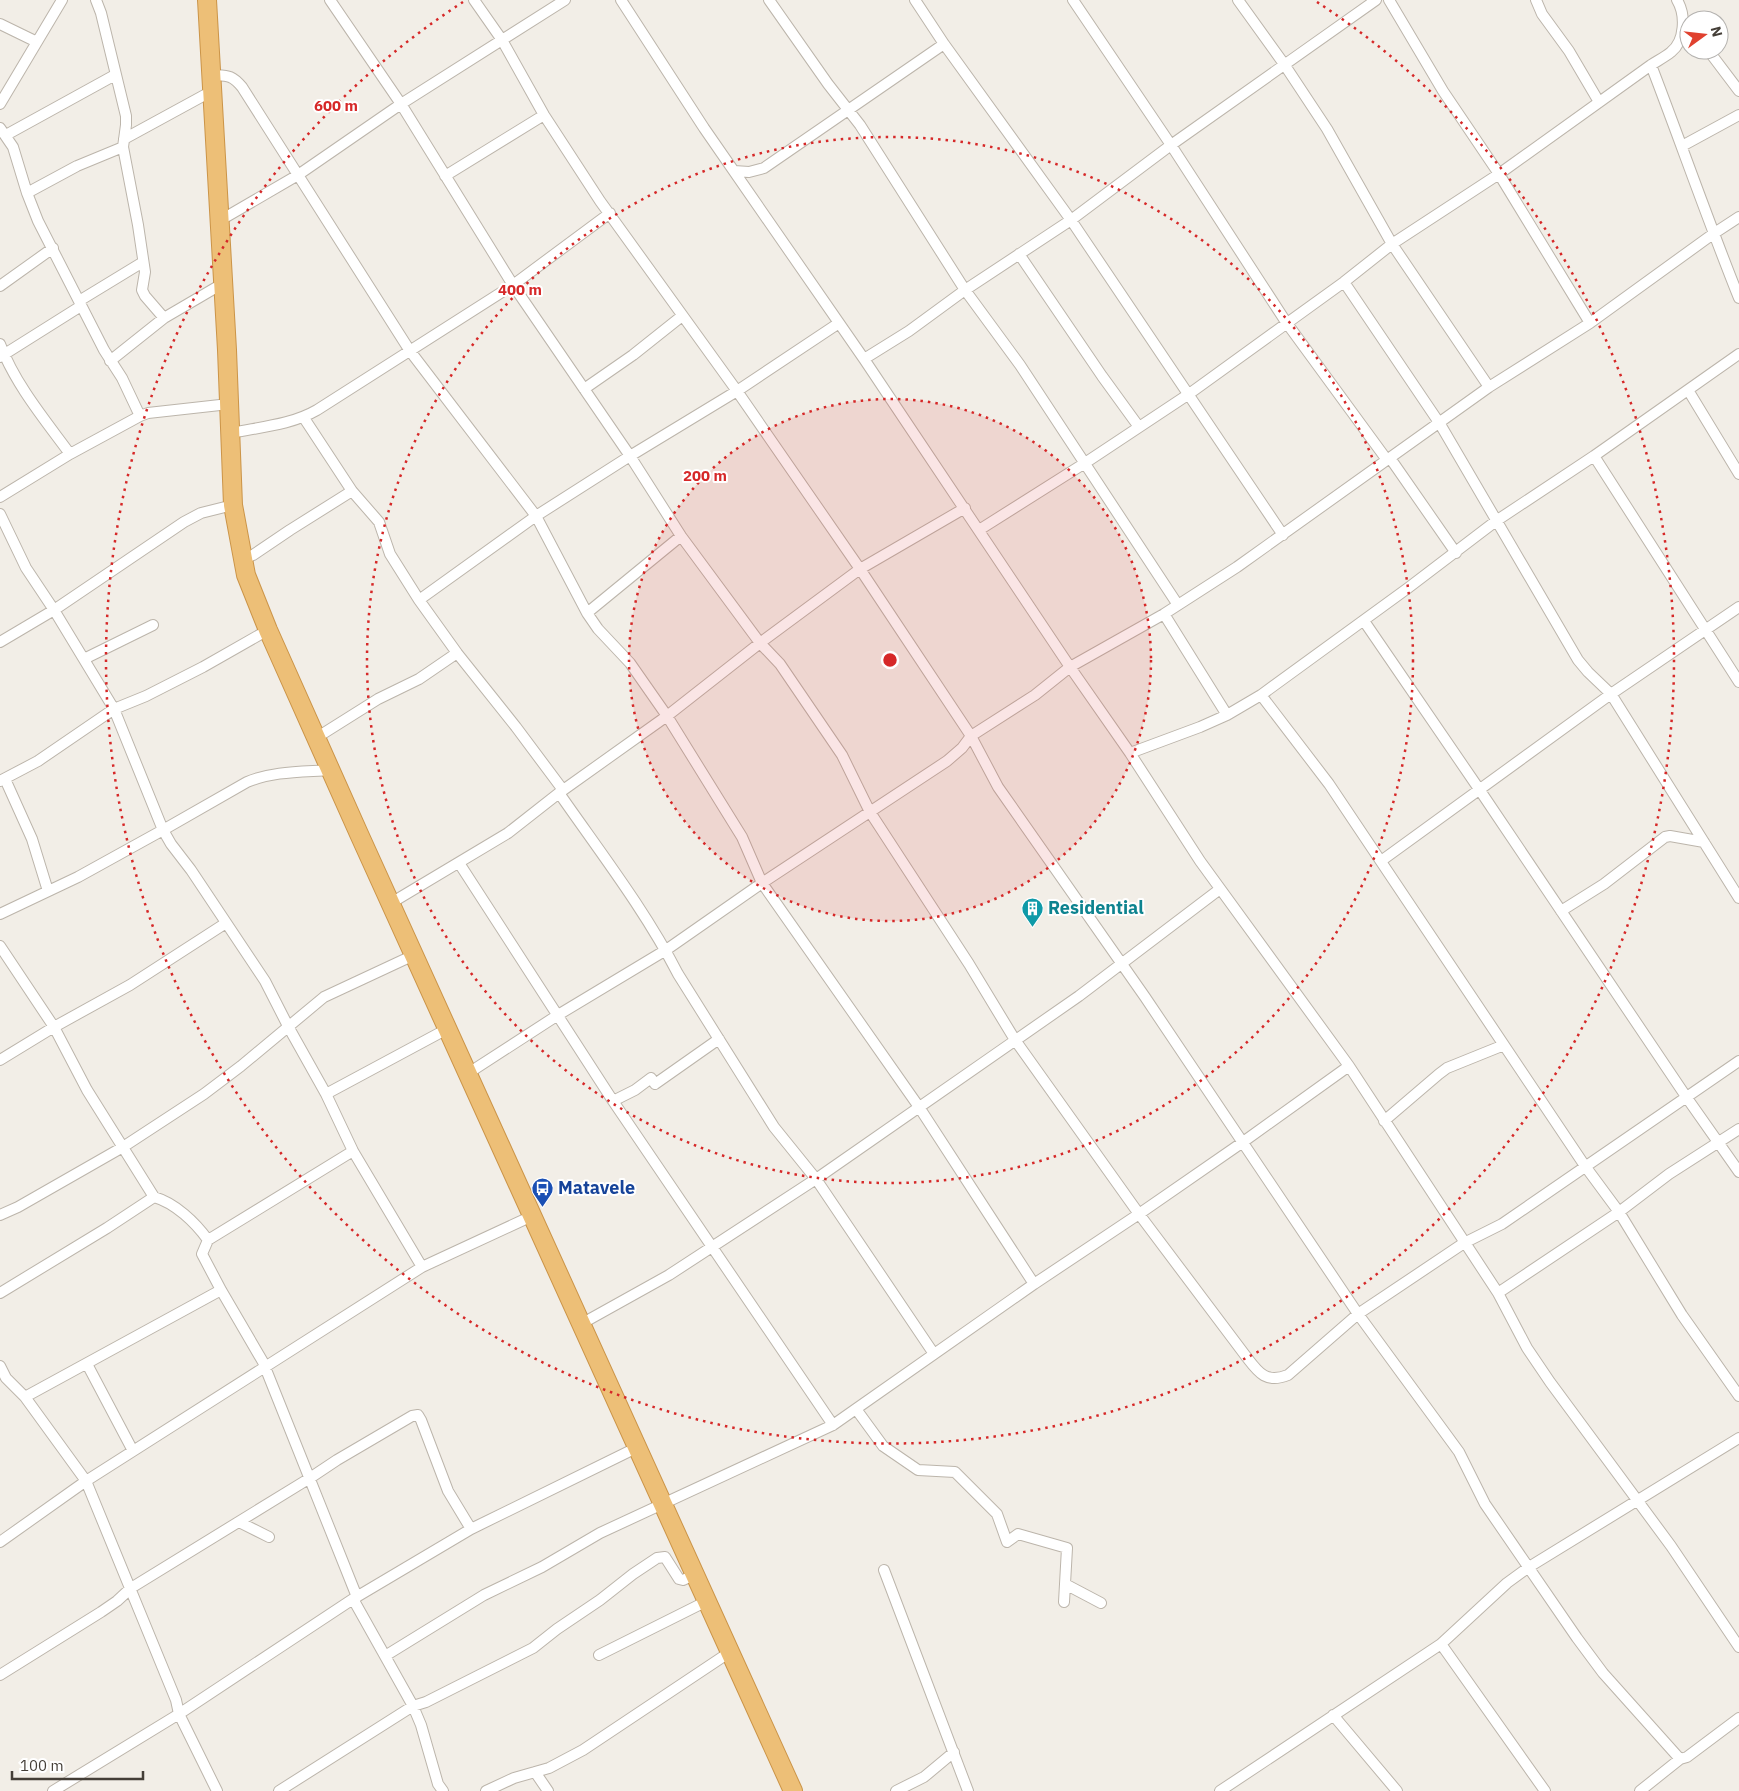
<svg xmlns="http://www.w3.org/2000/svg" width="1739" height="1791" font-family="'IBM Plex Sans',sans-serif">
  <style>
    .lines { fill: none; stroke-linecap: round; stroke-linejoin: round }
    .street-casing { stroke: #bcb5ab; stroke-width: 12 }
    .highway-casing { stroke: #cb9448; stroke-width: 20 }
    .street { stroke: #fff; stroke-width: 10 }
    .highway { stroke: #edbf77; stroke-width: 18 }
    .ring { fill: none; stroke: #d62828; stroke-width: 2.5; stroke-dasharray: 2.5 5 }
    .labels { text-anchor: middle; stroke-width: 4; stroke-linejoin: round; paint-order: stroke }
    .culture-label { font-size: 18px; font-weight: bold; fill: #0d838f; stroke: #fff; text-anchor: start }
    .transit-label { font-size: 18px; font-weight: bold; fill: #164399; stroke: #fff; text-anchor: start }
    .centre { fill: #d62828; stroke: #fff; stroke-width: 2.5 }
    .ring-label { font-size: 15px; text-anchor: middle; font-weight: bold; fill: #d62828; stroke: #fff; stroke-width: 4; stroke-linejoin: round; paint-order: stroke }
  </style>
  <rect width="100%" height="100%" fill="#f2eee7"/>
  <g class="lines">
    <defs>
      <path id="street" d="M96 0 101 13 126 116V125L123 147 138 225 145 272 142 290 145 296 164 318
        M330 0 401 104 513 285 630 456 681 536 760 643 780 664 842 755 870 812 969 964 1015 1040 1139 1214 1245 1355C1258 1372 1265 1384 1288 1375L1358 1314 1464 1243 1502 1224 1739 1061
        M474 0 502 40 544 115 600 201 737 391 860 569 971 736 998 787 1145 997 1358 1314 1459 1452 1485 1504 1577 1638 1603 1673 1680 1759 1687 1757 1739 1718
        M621 0 704 128 864 359 1070 667 1130 753 1200 861 1349 1066 1498 1293 1527 1348 1550 1382 1671 1546 1739 1647
        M769 0 828 84 860 125 965 290 1020 365 1178 605
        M915 0 944 44 1071 220 1283 535
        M1073 0 1171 145 1286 322 1387 460
        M1238 0 1284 64 1327 129 1392 244 1489 387
        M1389 0 1443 91 1499 174 1590 323
        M1536 0 1542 14 1569 51 1599 102
        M0 24 37 42
        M1708 50 1739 91
        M1651 65C1681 143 1708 221 1739 298
        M211 75C227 76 231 74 242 87L410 351 536 516 587 613 598 629 630 663 667 716 742 837 762 883 919 1107 1034 1284
        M0 104 62 0
        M0 128 13 147 27 193 38 221 104 350 122 378 140 416
        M6 135 115 75
        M124 139 212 91
        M1682 146 1739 115
        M734 171 749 172 764 168 944 44
        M445 176 544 115
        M27 193 77 166 123 147
        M219 221 298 175 401 104 565 0
        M1019 254 1102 376 1139 427
        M1344 282 1440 424 1578 660 1588 672 1611 694 1739 898
        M0 286 53 248
        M79 301 143 262
        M0 344C15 384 45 420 70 454
        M0 357 81 306
        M864 359 909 331 965 290 1071 220 1171 145 1376 0
        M110 361 164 318 222 284
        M584 389 633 355 682 316
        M1688 390 1739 474
        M304 418 352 491 379 522 390 554 419 600 457 653 516 727 563 790
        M231 433C260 427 291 425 317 410L513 285 610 213
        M1594 456 1739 682
        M1390 458 1456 553
        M0 497 70 454 140 416 148 413 229 404
        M0 514 26 568 54 610 114 709 163 830 171 844 191 870 265 981 289 1028 326 1094 353 1151 422 1267
        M979 530 1085 463 1189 394 1344 282 1392 244 1499 174 1651 65C1657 61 1665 57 1671 52 1685 41 1686 15 1677 0
        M242 560 253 555 290 530 352 491
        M419 600 536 516 630 456 737 391 839 323
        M587 613 681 536
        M1164 614 1227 715
        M1364 621 1479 789 1687 1098 1739 1172
        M0 642 54 610 184 522 201 513 233 505
        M84 659 153 625
        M1261 695 1329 784 1585 1166 1619 1212 1682 1315 1739 1396
        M316 738 378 699 419 679 457 653
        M1130 753 1200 727 1227 715 1261 695 1408 588 1496 521 1594 456 1739 354
        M5 779 32 839 48 891
        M0 781 38 761 114 709 146 696 203 667 268 630
        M559 793C600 852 645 910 678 974L774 1127 816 1179 934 1354
        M1381 861 1611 694 1739 607
        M459 863 613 1101 833 1425
        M391 903 508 833 559 793 667 716 760 643 860 569 965 508
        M1561 911 1604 884 1665 837 1670 836 1704 842
        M0 914 78 877 163 830 247 782C273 771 302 772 330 770
        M0 946 54 1027 87 1090 154 1197C175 1203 195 1222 208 1240L202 1254 221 1290 263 1362 357 1597
        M0 1060 54 1027 130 985 226 923
        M467 1074 558 1015 666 950 762 883 947 761 962 748 971 736 1035 695 1070 667 1164 614 1237 567 1489 387 1590 323 1713 234 1739 217
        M326 1094 447 1029
        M613 1101 635 1090 651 1078 655 1084 719 1039
        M1384 1121 1439 1074 1447 1068 1504 1045
        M0 1215 18 1207 123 1147 204 1094 241 1066 324 997 414 955
        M208 1240 353 1151
        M0 1293 107 1228 154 1197
        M1498 1293 1619 1212 1669 1174 1739 1129
        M581 1324 669 1275 816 1179 1079 996 1220 889
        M87 1364 133 1451
        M0 1366 6 1378 25 1397 86 1481 176 1700 179 1714 217 1791
        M25 1397 221 1290
        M856 1409 883 1446 918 1470 955 1472 997 1514 1007 1542 1018 1534 1067 1548 1064 1602
        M239 1522 269 1537
        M0 1542 86 1481 422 1267 532 1216
        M884 1570 968 1791
        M1065 1584 1101 1603
        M353 1599 413 1706 421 1725 438 1784 443 1791
        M1441 1644 1545 1791
        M599 1655 707 1601
        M385 1656 484 1595 542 1567 600 1533 833 1425 1034 1284 1139 1214 1243 1142 1349 1066
        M0 1675 101 1612 117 1601 131 1588 310 1478 337 1460 412 1416 418 1415 421 1420 448 1491 471 1529
        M1333 1715 1397 1791
        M535 1772 548 1791
        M53 1791 179 1714 353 1599 471 1529 638 1447
        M279 1791 413 1706 426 1702 533 1648 557 1629 600 1600 633 1574 657 1558 665 1557 679 1579 683 1580 694 1575
        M486 1791 514 1778 549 1768 583 1750 730 1652
        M896 1791 924 1777 954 1752
        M1220 1791 1441 1644 1507 1583 1529 1567 1739 1438
        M1640 1791 1680 1759"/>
      <path id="highway" d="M207 0 227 350 233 505 246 575 268 630 359 834 793 1791"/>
    </defs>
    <!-- street casing -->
    <use href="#street" class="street-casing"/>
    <!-- highway casing -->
    <use href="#highway" class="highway-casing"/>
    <!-- street -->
    <use href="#street" class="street"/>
    <!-- highway -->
    <use href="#highway" class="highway"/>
  </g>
  <!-- distance rings -->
  <circle cx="890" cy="660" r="261" fill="#d62828" fill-opacity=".12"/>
  <g class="ring">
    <circle cx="890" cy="660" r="261"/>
    <circle cx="890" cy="660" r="523"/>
    <path d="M1317 2A784 784 0 1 1 463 2"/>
  </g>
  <!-- icons -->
  <defs>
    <symbol id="building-pin" viewBox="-11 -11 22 30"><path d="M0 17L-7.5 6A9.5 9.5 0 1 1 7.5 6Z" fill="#0f9aa8" stroke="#fff"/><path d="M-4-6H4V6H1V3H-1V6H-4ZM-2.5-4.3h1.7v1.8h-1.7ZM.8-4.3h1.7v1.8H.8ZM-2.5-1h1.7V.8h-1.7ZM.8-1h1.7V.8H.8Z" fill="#fff"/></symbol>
    <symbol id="bus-pin" viewBox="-11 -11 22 30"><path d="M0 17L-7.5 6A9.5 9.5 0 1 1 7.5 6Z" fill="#1a4fb4" stroke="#fff"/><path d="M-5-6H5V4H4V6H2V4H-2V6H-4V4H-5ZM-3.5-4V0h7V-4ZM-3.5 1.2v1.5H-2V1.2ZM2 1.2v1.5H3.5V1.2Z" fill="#fff"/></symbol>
  </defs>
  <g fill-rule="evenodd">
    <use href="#building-pin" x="1020" y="896" width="25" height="34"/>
    <use href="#bus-pin" x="530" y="1176" width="25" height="34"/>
  </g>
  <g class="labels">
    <!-- culture labels -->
    <g class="culture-label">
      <text x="1048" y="914">Residential</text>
    </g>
    <!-- transit labels -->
    <g class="transit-label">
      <text x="558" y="1194">Matavele</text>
    </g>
  </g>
  <circle cx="890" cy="660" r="8" class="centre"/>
  <g class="ring-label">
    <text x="336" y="111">600 m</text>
    <text x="520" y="295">400 m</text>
    <text x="705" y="481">200 m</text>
  </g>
  <!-- north arrow -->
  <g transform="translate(1704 35) rotate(75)"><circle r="24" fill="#ffffff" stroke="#b4b2af"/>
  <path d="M0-4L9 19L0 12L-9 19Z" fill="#e0412f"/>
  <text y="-8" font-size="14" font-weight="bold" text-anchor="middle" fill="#443e37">N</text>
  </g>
  <!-- scale -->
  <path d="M12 1771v8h131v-8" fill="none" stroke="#443e37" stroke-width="2.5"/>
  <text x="20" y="1771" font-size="15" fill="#443e37" stroke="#ffffff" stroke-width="4" paint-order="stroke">100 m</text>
</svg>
